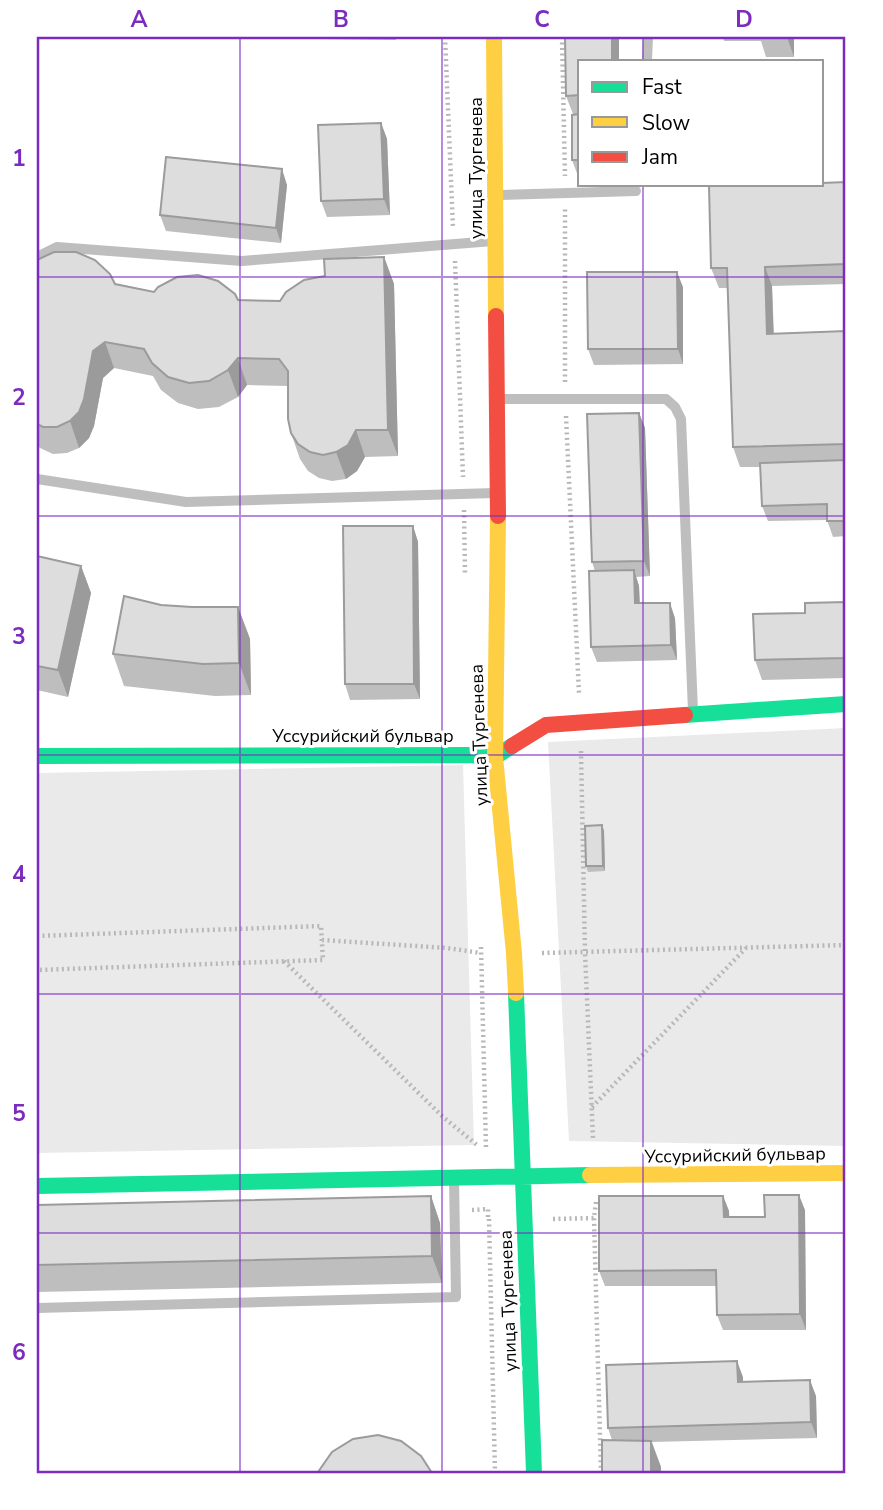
<svg xmlns="http://www.w3.org/2000/svg" width="883" height="1510" font-family="'Nunito Sans',sans-serif">
  <style>
    .green { fill: #eaeaea }
    .lines { fill: none; stroke-linecap: round; stroke-linejoin: round }
    .path { stroke: #b8b8b8; stroke-width: 4.5; stroke-dasharray: 2 3.5; stroke-linecap: butt }
    .lane { stroke: #bebebe; stroke-width: 10 }
    .fast { stroke: #16e098; stroke-width: 16 }
    .slow { stroke: #ffcf43; stroke-width: 16 }
    .jam { stroke: #f24e42; stroke-width: 16 }
    .wall { fill: #bebebe }
    .shaded-wall { fill: #9b9b9b }
    .building { fill: #ddd; stroke: #9b9b9b; stroke-width: 2 }
    .grid { fill: none; stroke: #7b2cbf; stroke-width: 2; stroke-opacity: 0.55 }
    .labels { text-anchor: middle; stroke-width: 6; stroke-linejoin: round; paint-order: stroke }
    .street-label { font-size: 18px; fill: #000; stroke: #fff }
    .neatline { fill: none; stroke: #7b2cbf; stroke-width: 2.5 }
    .grid-label { font-size: 23px; text-anchor: middle; font-weight: bold; fill: #7b2cbf }
  </style>
  <rect width="100%" height="100%" fill="#fff"/>
  <!-- green -->
  <path class="green" d="M846 728V1146L569 1141 548 742Z
    M463 765 474 1145 37 1153V773Z"/>
  <g class="lines">
    <!-- path -->
    <path class="path" d="M445 37 453 228
      M562 37 565 176
      M455 261 463 477
      M565 382V209
      M566 416 579 694
      M464 510 465 574
      M581 751 585 952 593 1138
      M37 936 321 926 323 960 37 970
      M322 940 447 948 481 953
      M481 947 486 1148
      M542 953 846 945
      M284 961 442 1116 477 1145
      M592 1107 746 948
      M596 1202 594 1218 601 1473
      M472 1210 488 1209V1219
      M489 1219 495 1473
      M553 1219 594 1218"/>
    <!-- lane -->
    <path class="lane" d="M647 61 648 37
      M499 195 636 191
      M37 257 57 247 242 261 493 241
      M499 399H666L675 407 681 419 693 711
      M37 479 186 502 495 493
      M37 1308 456 1297 454 1179"/>
    <!-- fast -->
    <path class="fast" d="M685 715 846 704
      M37 756 468 755 495 757 512 746
      M516 993 534 1473
      M37 1186 590 1175"/>
    <!-- slow -->
    <path class="slow" d="M494 37 496 316
      M498 516 495 757 514 953 516 993
      M590 1175 846 1173"/>
    <!-- jam -->
    <path class="jam" d="M496 316 498 516
      M512 746 546 725 685 715"/>
  </g>
  <!-- wall -->
  <path class="wall" d="M318 37H396V40L319 39Z
    M723 37H794V57H766L761 41H724Z
    M580 61V176H578L572 160 573 114 566 96Z
    M381 123 387 139 390 215 327 217 321 201Z
    M846 182V284L772 286 774 334 846 331V536L833 537 827 520 768 521 762 506 760 467H740L733 447 728 288H719L711 268Z
    M287 185 281 243 166 231 160 215Z
    M384 257 394 284 398 456 365 457 357 471 346 479 332 481 319 478 308 471 300 459 291 433 288 386 247 385 238 397 219 407 198 409 178 403 161 390 153 376 114 368 103 378 94 426 89 438 79 448 67 453 53 454 40 448 37 445V260L115 284 154 292 238 300 280 301 325 276Z
    M683 287V364L594 365 588 349Z
    M639 413 645 428 650 576 636 577 639 586 640 603 675 618 677 660 597 662 591 647 595 571 592 562Z
    M413 526 418 542 420 699 350 700 345 684Z
    M37 556 81 566 91 593 68 697 37 690Z
    M846 602V678L762 680 755 660 805 613Z
    M161 605 192 607H238L250 639 251 695 215 696 124 686 113 654Z
    M602 825 604 831 605 871 588 872 586 866Z
    M431 1196 440 1223 442 1283 37 1292V1205Z
    M723 1196 729 1211V1217H765L805 1210 806 1330H723L717 1315V1286H605L599 1271Z
    M743 1377V1382L816 1396 817 1438 652 1442 661 1467 612 1440 608 1428Z"/>
  <!-- shaded-wall -->
  <path class="shaded-wall" d="M612 37H619V61H612Z
    M787 37H794V57Z
    M381 123 387 139 390 215 384 199Z
    M282 169 287 185 281 243 276 228Z
    M384 257 394 284 398 456 388 430Z
    M765 267 772 286 774 354 767 334Z
    M677 272 683 287V364L678 349Z
    M105 342 114 368 103 378 94 426 89 438 79 448 70 421 93 351Z
    M238 358 247 385 238 397 228 370Z
    M639 413 645 428 650 576 644 561Z
    M356 430 365 457 357 471 346 479 336 452Z
    M413 526 418 542 420 699 414 684Z
    M81 566 91 593 68 697 58 670Z
    M634 570 639 586 640 619 635 603Z
    M670 603 675 618 677 660 671 645Z
    M238 607 250 639 251 695 239 663Z
    M602 825 604 831 605 871 603 866Z
    M799 1195 805 1210 806 1330 800 1314Z
    M431 1196 440 1223 442 1283 432 1256Z
    M723 1196 729 1211 730 1233 724 1217Z
    M737 1361 743 1377V1398L738 1382Z
    M810 1380 816 1396 817 1438 811 1422Z
    M651 1441 661 1467V1473H651Z"/>
  <!-- building -->
  <path class="building" d="M565 37H612V61H580V95L566 96Z
    M580 114V160H572V115Z
    M381 123 384 199 321 201 318 125Z
    M166 157 282 169 276 228 160 215Z
    M846 182V264L765 267 767 334 846 331V444L733 447 727 268H711L709 186 822 184V183Z
    M54 252H76L95 260 110 274 115 284 154 292 158 287 177 277 198 275 218 281 235 294 238 300 280 301 286 292 304 280 325 276 324 259 384 257 388 430H356L348 445 336 452 323 455 310 452 298 444 291 433 288 419V371L279 359 238 358 228 370 209 381 189 383 168 377 152 363 144 349 105 342 93 351 84 399 79 412 70 421 57 427H43L37 424V260Z
    M587 272H677L678 349H588Z
    M639 413 644 561 592 562 587 414Z
    M846 460V521H827V504L762 506 760 463Z
    M343 526H413L414 684H345Z
    M37 556 81 566 58 670 37 666Z
    M634 570 635 603H670L671 645 591 647 589 571Z
    M124 596 161 605 192 607H238L239 663 203 664 113 654Z
    M846 602V658L755 660 753 614 805 613V603Z
    M602 825 603 866H586L585 826Z
    M764 1195H799L800 1314 717 1315 716 1270 599 1271V1196H723L724 1217H765Z
    M431 1196 432 1256 37 1265V1205Z
    M737 1361 738 1382 810 1380 811 1422 608 1428 606 1365Z
    M844 1366H846V1473Z
    M378 1435 401 1441 421 1456 432 1473H283L318 1472 332 1452 353 1439Z
    M602 1440 651 1441V1473H602Z"/>
  <!-- grid -->
  <path class="grid" d="M240 37V1473M442 37V1473M643 37V61M643 184V1473M37 277H846M37 516H846M37 755H846M37 994H846M37 1233H846"/>
  <g class="labels">
    <!-- street labels -->
    <g class="street-label">
      <text transform="translate(476 168) rotate(-90)" y="6">улица Тургенева</text>
      <text transform="translate(479 735) rotate(-92)" y="6">улица Тургенева</text>
      <text x="363" y="742">Уссурийский бульвар</text>
      <text transform="translate(735 1155) rotate(-1)" y="6">Уссурийский бульвар</text>
      <text transform="translate(508 1301) rotate(-92)" y="6">улица Тургенева</text>
    </g>
  </g>
  <!-- border -->
  <rect width="883" height="1510" fill="none" stroke="#ffffff" stroke-width="77"/>
  <!-- legend -->
  <rect x="578" y="60" width="245" height="126" fill="#ffffff" stroke="#999999" stroke-width="2"/>
  <rect x="592" y="82" width="35" height="10" fill="#16e098" stroke="#999999" stroke-width="2"/>
  <text x="642" y="94" font-size="21" fill="#000000">Fast</text>
  <rect x="592" y="117" width="35" height="10" fill="#ffcf43" stroke="#999999" stroke-width="2"/>
  <text x="642" y="130" font-size="21" fill="#000000">Slow</text>
  <rect x="592" y="152" width="35" height="10" fill="#f24e42" stroke="#999999" stroke-width="2"/>
  <text x="642" y="164" font-size="21" fill="#000000">Jam</text>
  <rect x="38" y="38" width="806" height="1434" class="neatline"/>
  <g class="grid-label">
    <text x="139" y="27">A</text>
    <text x="341" y="27">B</text>
    <text x="542" y="27">C</text>
    <text x="744" y="27">D</text>
    <text x="19" y="166">1</text>
    <text x="19" y="405">2</text>
    <text x="19" y="644">3</text>
    <text x="19" y="882">4</text>
    <text x="19" y="1121">5</text>
    <text x="19" y="1360">6</text>
  </g>
</svg>
